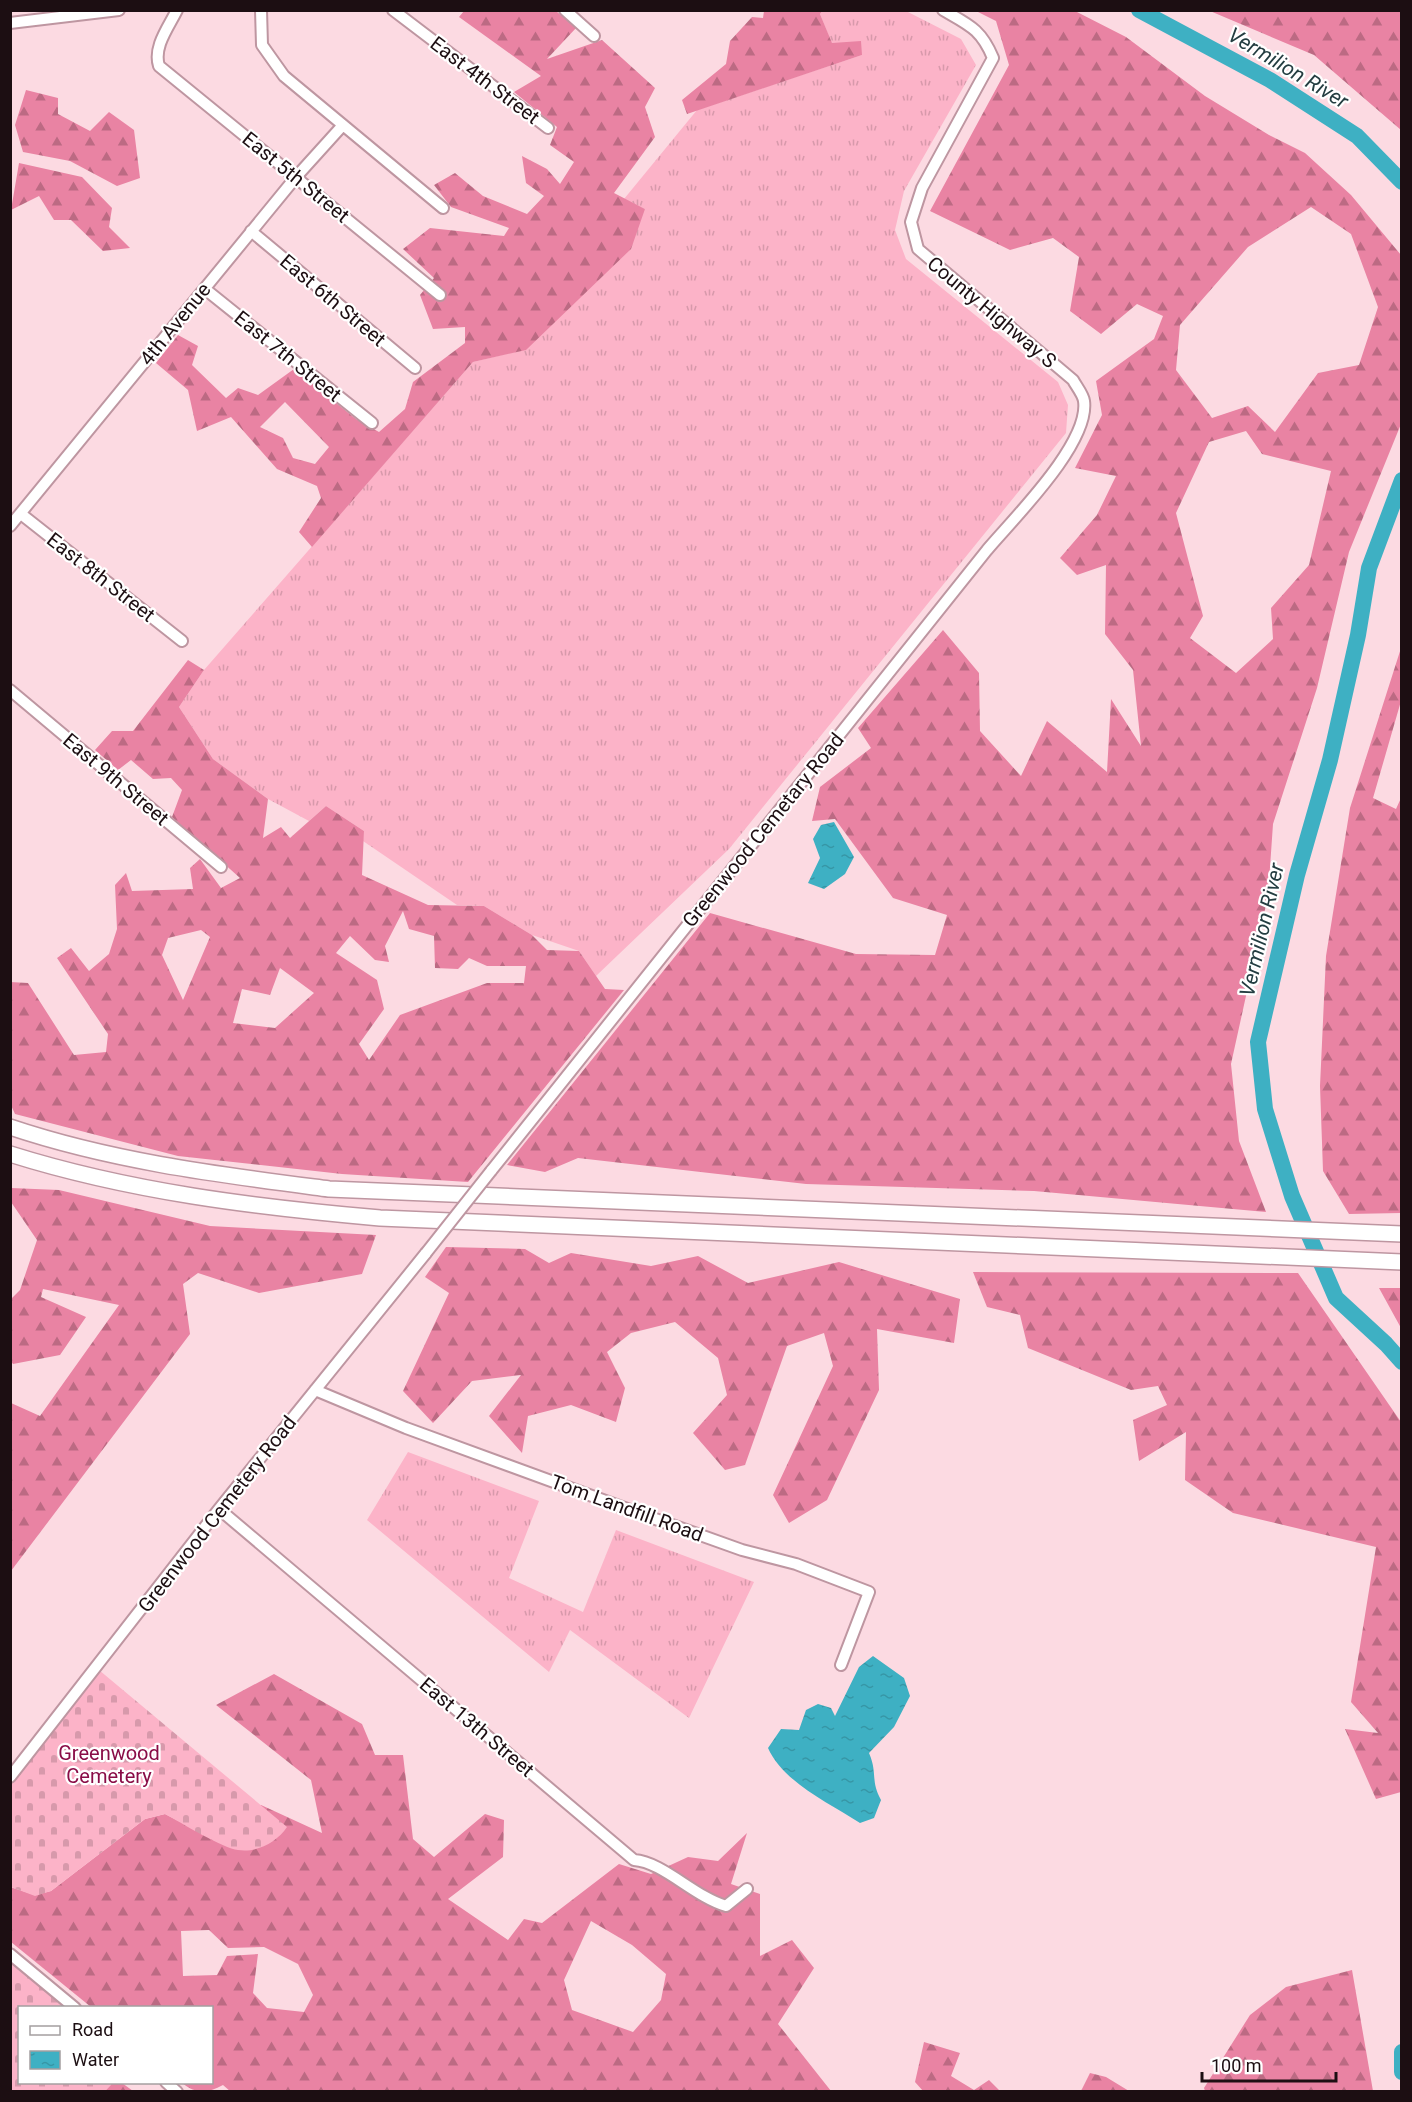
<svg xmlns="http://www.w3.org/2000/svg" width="1412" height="2102" font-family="Roboto,sans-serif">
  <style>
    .grass { fill: url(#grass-tufts) }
    .forest { fill: url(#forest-firs); fill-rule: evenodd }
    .cemetery { fill: url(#cemetery-stones) }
    .water { fill: url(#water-ripples) }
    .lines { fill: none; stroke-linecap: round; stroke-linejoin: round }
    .river { stroke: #3eb0c3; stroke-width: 16 }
    .minor-casing { stroke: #be96a1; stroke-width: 14 }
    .highway-casing { stroke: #be96a1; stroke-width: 18 }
    .minor { stroke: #fff; stroke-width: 10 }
    .highway { stroke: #fff; stroke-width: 15 }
    .minor-bridge-casing { stroke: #be96a1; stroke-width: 14; stroke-linecap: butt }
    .minor-bridge { stroke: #fff; stroke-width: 10 }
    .labels { text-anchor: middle; stroke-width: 4.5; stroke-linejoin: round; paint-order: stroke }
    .street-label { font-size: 20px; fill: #1c0e12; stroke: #fff }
    .park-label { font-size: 20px; fill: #890d47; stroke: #fff }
    .water-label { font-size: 21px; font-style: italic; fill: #243d41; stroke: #fff }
  </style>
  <defs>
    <pattern id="grass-tufts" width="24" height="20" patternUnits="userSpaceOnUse" patternTransform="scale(1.5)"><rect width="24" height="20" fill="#fcb3c8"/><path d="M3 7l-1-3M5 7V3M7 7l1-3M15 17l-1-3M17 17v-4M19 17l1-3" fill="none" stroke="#d799ab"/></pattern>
    <pattern id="forest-firs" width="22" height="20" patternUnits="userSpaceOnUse" patternTransform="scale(1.5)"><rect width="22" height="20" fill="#e983a3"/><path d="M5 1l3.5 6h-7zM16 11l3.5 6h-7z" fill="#bc6a83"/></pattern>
    <pattern id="cemetery-stones" width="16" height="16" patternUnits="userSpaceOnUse" patternTransform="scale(1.5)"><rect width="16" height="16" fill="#fcb3c8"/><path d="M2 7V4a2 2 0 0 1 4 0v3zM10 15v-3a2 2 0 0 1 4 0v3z" fill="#d799ab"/></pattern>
    <pattern id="water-ripples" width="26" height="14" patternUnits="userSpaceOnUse" patternTransform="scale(1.5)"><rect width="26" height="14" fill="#3eb0c3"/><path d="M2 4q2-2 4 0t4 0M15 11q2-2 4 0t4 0" fill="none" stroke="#3696a6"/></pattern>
  </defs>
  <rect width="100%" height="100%" fill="#fcdae2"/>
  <!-- grass -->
  <path class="grass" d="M822 11H906L961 39 976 65 904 191 895 230 906 259 1058 382 1068 405 1066 433 729 849 596 976 579 951 532 935 484 906 457 905 363 841 364 831 326 806 309 821 268 799 213 759 179 707 204 670 473 362 526 349 645 209 624 199 697 110 862 55 832 44 820 14Z
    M408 1452 539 1501 509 1578 583 1612 616 1530 754 1582 689 1718 570 1630 549 1672 367 1520Z"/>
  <!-- forest -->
  <path class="forest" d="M464 11H556L576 28 547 59 602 40 655 88 645 107 655 137 614 193 645 209 631 249 526 350 473 362 312 547 299 532 321 498 317 486 277 469 231 417 197 431 188 390 156 363 178 335 198 346 192 365 226 398 238 388 258 395 294 369 356 419 379 432 405 409 413 382 465 343V327L433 329 420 295 434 278 403 249 430 228 504 236 509 228 451 207 434 185 455 173 483 196 527 214 544 196 526 183 522 156 547 169 560 184 574 162 550 145 557 127 514 92 541 76 459 17ZM285 402 329 447 315 464 293 458 283 438 260 427Z
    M764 11H822L820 14 832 43 861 41 862 55 687 114 682 100 726 64 730 41 752 17 763 18Z
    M976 11H1075L1126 37 1205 96 1269 135 1305 153 1351 195 1401 255V424L1349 552 1317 688 1273 824 1268 896 1231 1064 1239 1141 1266 1212 1034 1191 806 1184 578 1158 545 1172 507 1165 710 913 856 954 935 955 947 915 893 898 835 819 812 821 820 787 871 748 858 728 943 630 979 673 980 731 1021 776 1047 721 1107 772 1111 699 1141 746 1133 670 1105 634 1106 565 1077 575 1060 558 1097 515 1116 476 1075 468 1102 415 1096 381 1154 339 1163 316 1137 304 1101 334 1070 311 1079 257 1053 238 1010 250 930 211 1009 65 996 21ZM1311 207 1351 234 1378 307 1359 365 1318 373 1275 432 1248 406 1212 418 1176 370 1180 325 1248 247ZM1246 431 1262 454 1331 471 1309 565 1271 608 1273 639 1236 673 1190 638 1203 616 1176 513 1209 442Z
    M1210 11H1401V130L1314 55Z
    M26 90 58 98V114L90 131 109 112 134 130 140 178 117 186 70 161 23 152 15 125Z
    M19 163 82 177 112 208 109 227 130 248 103 251 71 220H54L39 196 11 210Z
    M1401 648V701L1373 798 1396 809 1401 798V1213L1349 1214 1323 1171 1320 1086 1326 956 1350 808Z
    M188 660 204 670 179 707 213 759 268 799 263 838 281 827 290 838 326 806 364 831 362 875 428 905 484 906 532 935 547 950 579 951 605 989 624 990 468 1182 342 1174 178 1156 15 1114 10 1103V982L28 983 74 1055 106 1052 108 1034 57 958 71 948 89 971 109 954 117 929 115 885 126 873 132 891 193 889 190 868 200 859 221 888 240 878 172 817 182 790 171 778 153 779 131 760 118 770 95 750 112 731H133ZM403 911 409 929 434 936 435 968 458 969 469 958 487 966H526L524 983H487L400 1015 369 1060 359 1044 384 1009 377 980 336 953 350 936 375 960 389 962 385 946ZM201 930 210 937 183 1000 162 955 168 938ZM280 968 314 993 275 1028 233 1023 242 989 270 995Z
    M11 1188 59 1190 210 1226 376 1235 362 1274 259 1293 198 1273 183 1284 190 1334 11 1571V1403L40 1416 119 1305 43 1289 41 1297 86 1317 60 1355 13 1364 10 1360 11 1299 20 1290 37 1240 11 1202Z
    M446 1247 525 1249 549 1263 571 1253 651 1266 698 1256 748 1283 839 1262 960 1299 954 1343 877 1329 879 1390 827 1500 789 1523 773 1495 833 1366 824 1333 787 1346 745 1465 725 1470 693 1433 727 1395 718 1358 675 1322 631 1333 607 1352 625 1388 616 1422 571 1405 528 1416 522 1453 489 1416 521 1375 472 1381 433 1423 403 1391 449 1293 425 1277Z
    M973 1272 1298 1273 1401 1422V1792L1376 1799 1345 1729 1378 1733 1351 1702 1376 1547 1233 1513 1185 1480 1186 1432 1139 1461 1133 1420 1167 1405 1158 1386 1131 1390 1028 1348 1020 1315 987 1307Z
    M1379 1288H1401V1328Z
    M274 1674 362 1724 375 1755H403L413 1839 434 1857 485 1814 504 1820 503 1857 448 1899 508 1940 524 1919 542 1923 619 1864 651 1874 688 1857 718 1861 747 1833 731 1884 760 1894V1956L792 1940 814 1968 778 2024 831 2091 231 2092 223 2085C207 2094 196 2094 182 2083L212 2082V2008L91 2007 11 1942 10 1887 35 1895 51 1891 145 1819 165 1814 206 1835 261 1805 322 1833 311 1780 216 1705ZM591 1921 632 1945 666 1974 661 2000 633 2032 572 2010 564 1980ZM209 1930 228 1948 264 1947 298 1964 313 1995 304 2012 267 2008 253 1993 258 1954 227 1956 217 1975 183 1976 181 1931Z
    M1352 1970 1373 2091H1205L1204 2088 1250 2015 1286 1987Z
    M924 2042 960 2053 951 2076 974 2090 989 2080 1000 2091H923L915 2082Z
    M1090 2073 1106 2077 1129 2091H1081Z
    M113 2082 122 2083 133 2091H105Z"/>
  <!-- cemetery -->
  <path class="cemetery" d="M99 1670 287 1827C277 1842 257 1853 238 1850 224 1849 180 1822 165 1814L145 1819 51 1891 35 1896 11 1887 10 1784Z
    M10 1959 68 2007 20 2008V2082L113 2083 105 2091H11Z"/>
  <!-- water -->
  <path class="water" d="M834 822 854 857 845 874 824 889 808 883 820 858 813 839 821 825Z
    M873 1656 904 1678 910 1696 894 1727 869 1753C878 1774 870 1780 881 1800L874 1818 860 1823C829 1803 783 1782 768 1748L781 1729 799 1730 806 1710 818 1704 831 1708 835 1716 859 1667Z"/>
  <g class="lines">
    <!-- river -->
    <path class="river" d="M1139 10 1270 80 1357 136 1402 182
      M1402 480 1369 568 1358 635 1330 760 1297 875 1258 1042 1265 1109 1292 1196 1336 1298 1386 1344 1402 1362
      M1402 2052V2072"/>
    <defs>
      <path id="minor" d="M177 10C168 28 153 47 159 66L440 295
        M261 10 262 45 284 76 443 208
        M393 10 548 128
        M565 10 594 36
        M10 23 119 10
        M251 231 415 368
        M205 289 372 423
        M21 514 182 641
        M10 526 296 177 343 125
        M10 690 221 867
        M491 1171 987 550C1014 518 1090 443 1084 401 1083 394 1076 386 1073 380L918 249 911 222 922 188 993 58C981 29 969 25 943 10
        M315 1390 406 1428 633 1511 742 1550 796 1564 869 1592 841 1665
        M219 1509 634 1860C663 1862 693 1896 726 1906L747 1889
        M10 1777 219 1509 426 1253
        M10 1954 75 2008
        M166 2082 177 2092"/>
      <path id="highway" d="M10 1127C114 1162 222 1175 329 1189L1402 1234
        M10 1154C131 1192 255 1207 380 1218L1402 1262"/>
    </defs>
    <!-- minor casing -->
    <use href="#minor" class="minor-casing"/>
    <!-- highway casing -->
    <use href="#highway" class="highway-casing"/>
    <!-- minor -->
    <use href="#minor" class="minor"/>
    <!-- highway -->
    <use href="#highway" class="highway"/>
    <defs>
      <path id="minor-bridge" d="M426 1253 491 1171"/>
    </defs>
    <!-- minor-bridge casing -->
    <use href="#minor-bridge" class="minor-bridge-casing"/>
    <!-- minor-bridge -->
    <use href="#minor-bridge" class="minor-bridge"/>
  </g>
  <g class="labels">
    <!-- street labels -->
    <g class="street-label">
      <text transform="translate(485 80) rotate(37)" y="7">East 4th Street</text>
      <text transform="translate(296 177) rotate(39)" y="7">East 5th Street</text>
      <text transform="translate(333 300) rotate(40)" y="7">East 6th Street</text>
      <text transform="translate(992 312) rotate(40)" y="7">County Highway S</text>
      <text transform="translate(175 324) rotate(-51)" y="7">4th Avenue</text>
      <text transform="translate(288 356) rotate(39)" y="7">East 7th Street</text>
      <text transform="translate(101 577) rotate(38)" y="7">East 8th Street</text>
      <text transform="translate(116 779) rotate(40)" y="7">East 9th Street</text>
      <text transform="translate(763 830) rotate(-51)" y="7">Greenwood Cemetary Road</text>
      <text transform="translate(627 1508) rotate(20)" y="7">Tom Landfill Road</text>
      <text transform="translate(217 1514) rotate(-52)" y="7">Greenwood Cemetery Road</text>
      <text transform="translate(477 1727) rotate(40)" y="7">East 13th Street</text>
    </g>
    <!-- park labels -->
    <g class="park-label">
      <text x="109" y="1760">Greenwood<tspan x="109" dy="23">Cemetery</tspan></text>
    </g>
    <!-- water labels -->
    <g class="water-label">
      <text transform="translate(1288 68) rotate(31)" y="7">Vermilion River</text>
      <text transform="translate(1262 930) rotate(-77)" y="7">Vermilion River</text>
    </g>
  </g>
  <!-- border -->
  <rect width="1412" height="2102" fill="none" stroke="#1c0e12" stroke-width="24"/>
  <!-- legend -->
  <rect x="18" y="2006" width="195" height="78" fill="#ffffff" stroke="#a49fa0" stroke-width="1.5"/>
  <rect x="30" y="2026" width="30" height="9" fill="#ffffff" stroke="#a49fa0" stroke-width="1.5"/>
  <text x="72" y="2036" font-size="18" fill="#1c0e12">Road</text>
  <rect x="30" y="2051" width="30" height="18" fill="url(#water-ripples)" stroke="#a49fa0" stroke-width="1.5"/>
  <text x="72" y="2066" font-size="18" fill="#1c0e12">Water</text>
  <!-- scale -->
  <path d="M1202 2072v9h134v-9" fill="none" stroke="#1c0e12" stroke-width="3"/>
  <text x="1211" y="2072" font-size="18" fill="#1c0e12" stroke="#ffffff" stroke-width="4.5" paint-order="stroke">100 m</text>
</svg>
